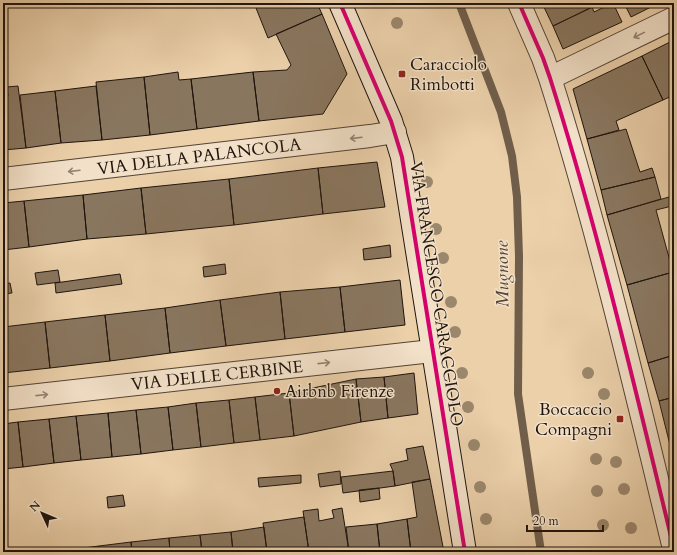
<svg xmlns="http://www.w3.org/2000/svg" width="677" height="555" font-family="Cardo,serif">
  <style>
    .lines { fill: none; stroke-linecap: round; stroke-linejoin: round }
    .stream { stroke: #705e4b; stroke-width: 8 }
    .building { fill: #89765f; stroke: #1f140d }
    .street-casing { stroke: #524334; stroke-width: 24 }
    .secondary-casing { stroke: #1f140d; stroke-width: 24 }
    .street { stroke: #f2e0c8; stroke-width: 22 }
    .secondary { stroke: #f2e0c8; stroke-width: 22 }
    .cycleway-casing { stroke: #f2e0c8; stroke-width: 6 }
    .cycleway { stroke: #d6006c; stroke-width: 4 }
    .tree { fill: #9b876c }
    .oneway { stroke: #938474 }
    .poi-dot { fill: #8f2418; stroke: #f2e0c8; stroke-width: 1.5 }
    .labels { text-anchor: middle; stroke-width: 3; stroke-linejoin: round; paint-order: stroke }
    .poi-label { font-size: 17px; fill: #1f140d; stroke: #f2e0c8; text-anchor: start }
    .street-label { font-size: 17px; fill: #1f140d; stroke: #f2e0c8 }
    .water-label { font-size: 18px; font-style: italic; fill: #554637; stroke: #f2e0c8 }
  </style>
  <rect width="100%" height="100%" fill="#ebd0aa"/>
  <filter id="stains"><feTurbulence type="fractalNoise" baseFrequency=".005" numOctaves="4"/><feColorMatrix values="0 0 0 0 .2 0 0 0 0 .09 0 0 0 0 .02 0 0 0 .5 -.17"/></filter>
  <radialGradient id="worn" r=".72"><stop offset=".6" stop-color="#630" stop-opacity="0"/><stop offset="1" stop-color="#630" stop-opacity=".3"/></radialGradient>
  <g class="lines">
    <!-- stream -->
    <path class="stream" d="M459 3 501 112 512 156 517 197 519 256 518 394 541 552"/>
  </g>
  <!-- building -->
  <path class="building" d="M254 3H317L322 14 268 38Z
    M542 3H601L553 26Z
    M613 3 622 22 563 49 553 26 592 7 594 12Z
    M624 3H659L631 17Z
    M322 14 347 74 323 114 259 121 253 72 287 70 291 65 276 34Z
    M674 40V95L663 100 642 56Z
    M642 56 663 100 616 121 619 130 587 139 573 89Z
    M178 72 179 80 191 79 197 129 150 135 144 77Z
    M253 72 259 121 197 129 191 79Z
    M144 77 150 135 102 140 96 82Z
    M18 86 26 148 3 150V97L8 96 7 87Z
    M96 86 102 140 61 143 55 91Z
    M55 91 61 143 26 148 20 95Z
    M626 129 640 172 652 168 655 177 601 190 587 139Z
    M377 162 385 207 323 214 318 168Z
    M318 168 323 214 234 225 229 179Z
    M655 177 661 199 607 215 601 190Z
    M229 179 234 225 146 234 141 188Z
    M141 188 146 234 87 239 83 195Z
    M83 195 87 239 29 247 24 201Z
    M669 197 672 206 656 210 673 272 627 285 607 215Z
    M24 201 29 247 3 250V203Z
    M390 245 391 257 364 260 363 249Z
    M225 264 226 274 204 277 203 267Z
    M58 270 60 282 37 285 35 273Z
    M673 272 674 355 648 363 627 285Z
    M120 274 122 284 56 293 55 283Z
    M400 280 405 325 345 332 340 287Z
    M10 283 12 293 3 294V284Z
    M340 287 345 332 285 339 280 292Z
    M280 292 285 339 226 346 220 300Z
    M220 300 226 346 170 353 165 308Z
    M165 308 170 353 110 361 105 315Z
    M105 315 110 361 50 368 45 322Z
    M45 322 50 368 3 373V327Z
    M674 355V397L659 401 648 363Z
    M414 373 418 414 388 418 384 377Z
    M384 377 388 418 361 422 356 379Z
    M356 379 361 422 294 436 289 393Z
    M289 393 294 436 260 440 255 397Z
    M255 397 260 440 234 443 229 400Z
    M674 397V439L669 441 659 401Z
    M229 400 234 443 201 447 196 403Z
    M196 403 201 447 173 450 168 407Z
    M168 407 173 450 141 454 136 410Z
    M136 410 141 454 112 457 108 413Z
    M108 413 112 457 81 460 76 416Z
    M76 416 81 460 54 463 49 419Z
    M49 419 54 463 23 467 18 422Z
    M18 422 23 467 3 469V424Z
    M674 439V457L669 441Z
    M423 446 430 479 395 486 393 471 390 464 408 460 406 449Z
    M340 471 341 484 320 487 318 474Z
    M393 471 395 486 343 493 341 477Z
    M301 475V483L259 487 258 478Z
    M430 479 444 552H411L407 519 417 517 412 482Z
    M379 488 380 499 360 502 359 490Z
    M123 495 125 506 108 508 107 497Z
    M342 508 349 552H309L303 511 318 509 319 521 334 518 332 510Z
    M304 517 309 552H267L263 523Z
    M407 519 411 552H380L377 524Z
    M377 524 380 552H349L346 527Z
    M264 527 267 552H233L231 532Z
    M231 532 233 552H202L200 535Z
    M200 535 202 552H170L169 538Z
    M169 538 170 552H132L131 542Z
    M131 542 132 552H99V546Z
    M99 546V552H68V550Z"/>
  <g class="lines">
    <defs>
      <path id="street" d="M519 3 543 58 550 78C599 233 636 392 674 549
        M550 78 674 18
        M3 179 370 136 395 132
        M3 399 432 351"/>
      <path id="secondary" d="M340 3 391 121 402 157 465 552"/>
    </defs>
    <!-- street casing -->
    <use href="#street" class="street-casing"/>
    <!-- secondary casing -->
    <use href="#secondary" class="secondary-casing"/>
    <!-- street -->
    <use href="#street" class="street"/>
    <!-- secondary -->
    <use href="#secondary" class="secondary"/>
    <defs>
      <path id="cycleway" d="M340 3 391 121 402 157 465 552
        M519 3 543 58 550 78C599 233 636 392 674 549"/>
    </defs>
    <!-- cycleway casing -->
    <use href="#cycleway" class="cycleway-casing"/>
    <!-- cycleway -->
    <use href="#cycleway" class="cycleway"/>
  </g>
  <!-- trees -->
  <g class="tree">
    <circle cx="397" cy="23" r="6"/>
    <circle cx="427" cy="182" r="6"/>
    <circle cx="436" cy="229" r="6"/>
    <circle cx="443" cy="258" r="6"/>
    <circle cx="451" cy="302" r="6"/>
    <circle cx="455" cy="332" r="6"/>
    <circle cx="462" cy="373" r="6"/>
    <circle cx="588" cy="373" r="6"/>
    <circle cx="604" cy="394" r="6"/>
    <circle cx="468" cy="407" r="6"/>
    <circle cx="474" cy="445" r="6"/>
    <circle cx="596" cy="459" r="6"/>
    <circle cx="616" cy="462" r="6"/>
    <circle cx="480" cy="487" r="6"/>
    <circle cx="624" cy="489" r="6"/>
    <circle cx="597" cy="491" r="6"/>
    <circle cx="486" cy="519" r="6"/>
    <circle cx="603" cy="525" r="6"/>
    <circle cx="631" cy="528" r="6"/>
  </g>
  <!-- one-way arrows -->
  <defs><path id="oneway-shaft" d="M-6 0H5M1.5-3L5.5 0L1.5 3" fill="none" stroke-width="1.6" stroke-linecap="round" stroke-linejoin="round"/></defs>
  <g class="oneway">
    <use href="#oneway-shaft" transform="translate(639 35) rotate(154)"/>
    <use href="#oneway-shaft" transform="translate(356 138) rotate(173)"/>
    <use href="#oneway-shaft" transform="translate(74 171) rotate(173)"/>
    <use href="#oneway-shaft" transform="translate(324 363) rotate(-6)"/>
    <use href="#oneway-shaft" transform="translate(42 395) rotate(-6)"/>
  </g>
  <!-- markers -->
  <g class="poi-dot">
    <rect x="398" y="70" width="8" height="8" rx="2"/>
    <circle cx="277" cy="391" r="4"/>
    <rect x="616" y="415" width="8" height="8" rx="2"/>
  </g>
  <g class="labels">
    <!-- poi labels -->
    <g class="poi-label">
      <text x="410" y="70">Caracciolo<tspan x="410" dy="20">Rimbotti</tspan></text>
      <text x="285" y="397">Airbnb Firenze</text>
      <text x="612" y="415" text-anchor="end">Boccaccio<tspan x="612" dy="20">Compagni</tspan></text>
    </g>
    <!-- street labels -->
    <g class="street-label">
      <text transform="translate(199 156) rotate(-7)" y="6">VIA DELLA PALANCOLA</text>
      <text transform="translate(437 294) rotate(81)" y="6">VIA FRANCESCO CARACCIOLO</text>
      <text transform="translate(217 375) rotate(-6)" y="6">VIA DELLE CERBINE</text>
    </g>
    <!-- water labels -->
    <g class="water-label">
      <text transform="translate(502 274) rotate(-91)" y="6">Mugnone</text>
    </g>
  </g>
  <!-- margin -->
  <rect width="677" height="555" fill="none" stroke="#ebd0aa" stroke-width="16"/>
  <rect x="4" y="4" width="669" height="547" fill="none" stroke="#1f140d" stroke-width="2"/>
  <rect x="8" y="8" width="661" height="539" fill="none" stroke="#1f140d"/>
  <!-- north arrow -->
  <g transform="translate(42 513) rotate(314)" stroke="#f2e0c8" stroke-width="3" paint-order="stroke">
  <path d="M0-3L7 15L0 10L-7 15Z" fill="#1f140d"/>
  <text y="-6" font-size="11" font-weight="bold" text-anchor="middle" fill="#1f140d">N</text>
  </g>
  <!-- scale -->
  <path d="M527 525v6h76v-6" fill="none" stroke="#1f140d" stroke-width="2"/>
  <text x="533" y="525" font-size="12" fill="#1f140d" stroke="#f2e0c8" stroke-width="3" paint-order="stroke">20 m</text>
  <rect width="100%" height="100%" filter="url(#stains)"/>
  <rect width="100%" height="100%" fill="url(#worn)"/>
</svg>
